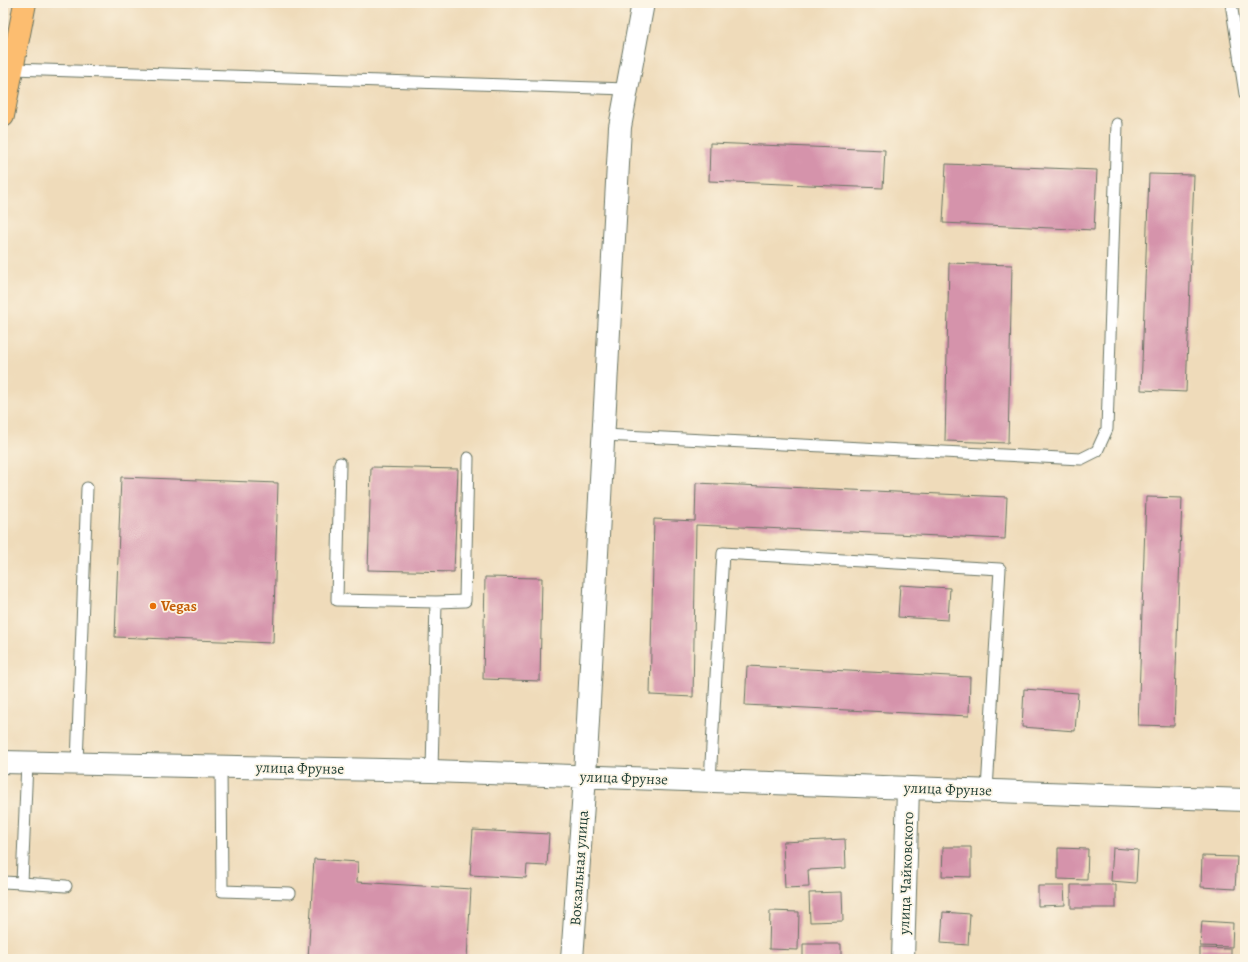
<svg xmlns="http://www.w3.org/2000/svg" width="1248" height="962" font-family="Alegreya,serif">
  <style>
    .building { fill: #d593ab }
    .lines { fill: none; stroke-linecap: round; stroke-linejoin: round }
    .lane-casing { stroke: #687463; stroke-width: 13 }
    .street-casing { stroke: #687463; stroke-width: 24 }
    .primary-casing { stroke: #687463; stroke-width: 24 }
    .lane { stroke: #fff; stroke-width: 11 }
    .street { stroke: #fff; stroke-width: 22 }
    .primary { stroke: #fcbd6f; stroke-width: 22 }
    .food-dot { fill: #e8710a; stroke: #fcf5e5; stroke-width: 1.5 }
    .labels { text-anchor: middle; stroke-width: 3.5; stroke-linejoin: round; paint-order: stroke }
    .food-label { font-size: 15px; font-weight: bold; fill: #c56008; stroke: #fcf5e5; text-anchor: start }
    .street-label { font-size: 15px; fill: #1f3d34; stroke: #fcf5e5 }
  </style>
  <rect width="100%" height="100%" fill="#fcf5e5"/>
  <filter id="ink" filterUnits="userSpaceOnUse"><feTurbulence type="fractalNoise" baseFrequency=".025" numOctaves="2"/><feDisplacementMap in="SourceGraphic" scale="8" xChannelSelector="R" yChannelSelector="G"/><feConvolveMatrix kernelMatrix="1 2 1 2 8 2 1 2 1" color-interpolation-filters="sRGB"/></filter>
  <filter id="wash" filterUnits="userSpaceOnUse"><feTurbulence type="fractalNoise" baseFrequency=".012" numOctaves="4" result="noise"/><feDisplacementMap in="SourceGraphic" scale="16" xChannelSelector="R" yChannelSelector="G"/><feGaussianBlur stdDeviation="0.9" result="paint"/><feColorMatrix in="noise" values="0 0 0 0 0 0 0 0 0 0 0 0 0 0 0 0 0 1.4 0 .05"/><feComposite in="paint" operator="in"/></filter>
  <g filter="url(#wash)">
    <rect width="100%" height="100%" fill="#efdbba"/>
    <g id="blocks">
      <!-- building -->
      <path class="building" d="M710 143 885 150 883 188 709 181Z
        M946 164 1097 170 1094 230 943 223Z
        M1149 174 1194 175 1186 392 1141 390Z
        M949 263 1012 265 1008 443 945 441Z
        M371 467 458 469 454 572 368 570Z
        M121 477 278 483 273 643 115 637Z
        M696 483 1007 497 1005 539 696 525 693 697 650 695 654 519 695 521Z
        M1146 497 1182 498 1174 726 1138 725Z
        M485 577 542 578 540 681 483 679Z
        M900 585 950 588 948 620 898 617Z
        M747 666 970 677 969 716 745 705Z
        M1024 689 1078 693 1075 731 1022 727Z
        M473 830 549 834 547 866 527 865 526 878 470 875Z
        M845 839 846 868 808 870 809 887 785 888 783 842Z
        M943 847H971V877L942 876Z
        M1058 848 1088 849 1087 880 1058 879Z
        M1113 848 1138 850 1136 883 1111 881Z
        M1202 856 1237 857 1235 889 1201 887Z
        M314 859 358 862 357 882 471 889 467 959H308Z
        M1071 885H1116V908H1071Z
        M1038 886H1064L1065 905 1038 906Z
        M842 892 843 921 810 922 809 893Z
        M770 911 799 912 798 950 769 949Z
        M943 912 970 914 968 945 941 943Z
        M1202 921 1233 923 1232 947 1200 946Z
        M803 944H841V959H803Z
        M1200 948 1231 949V959H1200Z"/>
    </g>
  </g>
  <g filter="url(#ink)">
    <use href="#blocks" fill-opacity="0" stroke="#687463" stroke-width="1"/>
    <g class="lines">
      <defs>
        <path id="lane" d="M1231 3 1245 94
          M12 69 627 89
          M604 435 1081 459 1097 451 1107 429 1117 124
          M340 463 337 600 436 602 432 771
          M436 602 465 601 468 458
          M27 762 22 883 66 886
          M77 764 87 488
          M221 767 222 891 290 893
          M710 781 723 553 1000 569 987 790
          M3 882 22 883"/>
        <path id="street" d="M3 762 432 771 1245 800
          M572 959 585 776 620 127 643 3
          M903 959 908 788"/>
        <path id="primary" d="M3 116 25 3"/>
      </defs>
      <!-- lane casing -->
      <use href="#lane" class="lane-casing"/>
      <!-- street casing -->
      <use href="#street" class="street-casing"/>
      <!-- primary casing -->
      <use href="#primary" class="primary-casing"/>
      <!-- lane -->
      <use href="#lane" class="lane"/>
      <!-- street -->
      <use href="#street" class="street"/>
      <!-- primary -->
      <use href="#primary" class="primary"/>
    </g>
  </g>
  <!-- markers -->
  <circle class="food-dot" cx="153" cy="606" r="4"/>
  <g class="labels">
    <!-- food labels -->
    <g class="food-label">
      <text x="161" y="611">Vegas</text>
    </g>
    <!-- street labels -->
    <g class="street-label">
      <text transform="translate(300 768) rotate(1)" y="5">улица Фрунзе</text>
      <text transform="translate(624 778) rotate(2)" y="5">улица Фрунзе</text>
      <text transform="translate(948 789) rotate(2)" y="5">улица Фрунзе</text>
      <text transform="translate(579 868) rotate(-86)" y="5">Вокзальная улица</text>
      <text transform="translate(906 873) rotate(-88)" y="5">улица Чайковского</text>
    </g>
  </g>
  <!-- margin -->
  <rect width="1248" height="962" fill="none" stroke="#fcf5e5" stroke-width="16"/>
</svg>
